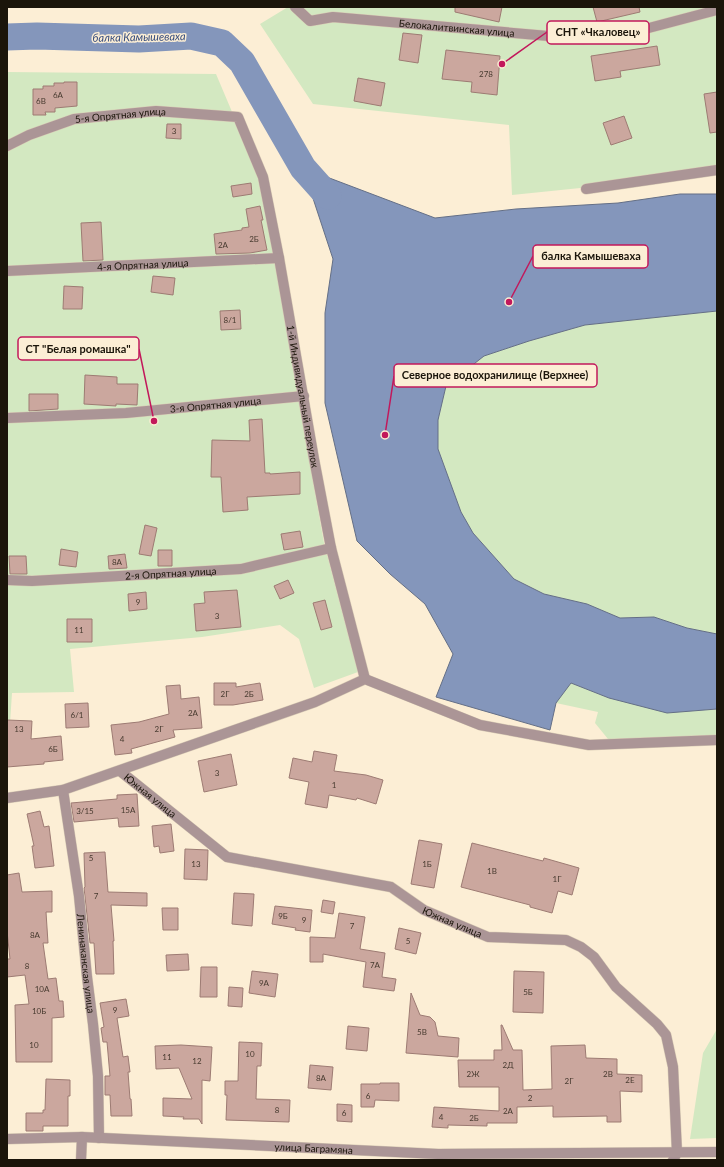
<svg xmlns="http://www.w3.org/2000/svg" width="724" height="1167" font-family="Lato,sans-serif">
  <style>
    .green { fill: #d3e8c1 }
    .water { fill: #8496bb; stroke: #646f86 }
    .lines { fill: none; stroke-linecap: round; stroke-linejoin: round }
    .river { stroke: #8496bb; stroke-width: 27 }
    .building { fill: #cba79e; stroke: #9d7b73 }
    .street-casing { stroke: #d8cbb5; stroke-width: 11 }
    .street { stroke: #ab9596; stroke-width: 10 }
    .labels { text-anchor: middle; stroke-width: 3; stroke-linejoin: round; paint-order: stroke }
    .number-label { font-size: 8px; fill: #473a2f }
    .street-label { font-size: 10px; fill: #1b150a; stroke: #fceed5 }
    .water-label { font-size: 11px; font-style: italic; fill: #32497b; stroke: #fceed5 }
    .leader { fill: none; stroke: #c2185b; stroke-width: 1.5 }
    .callout-dot { fill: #c2185b; stroke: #fceed5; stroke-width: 1.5 }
    .callout { fill: #fceed5; stroke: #c2185b; stroke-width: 1.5 }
    .callout-label { font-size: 11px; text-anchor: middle; font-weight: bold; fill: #1b150a }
  </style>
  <rect width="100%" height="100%" fill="#fceed5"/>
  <!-- green -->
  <path class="green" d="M288 7H717V174L512 195 509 125 313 104 260 24Z
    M7 72 216 74 260 178 276 261 296 385 324 543 358 672 314 688 299 639 280 625 202 637 70 649 74 692 12 693 10 723H7Z
    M717 311V634L687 628 654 617 620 618 587 604 544 594 514 579 473 533 461 512 438 449V420L446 386 484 356 529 341 585 325Z
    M571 683 609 698 713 710 717 709V738L608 739 595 723 598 712 556 703Z
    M717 813V1138L690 1139 703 1053 717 1029Z"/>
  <!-- water -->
  <path class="water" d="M303 168 435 218 516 209 618 203 680 194H717V311L585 325 529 341 484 356 446 386 438 420V449L461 512 473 533 514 579 544 594 587 604 620 618 654 617 687 628 717 634V709L667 713 609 698 571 683 556 703 550 730 436 697 453 654 425 604 390 574 357 541 325 403V313L333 259Z"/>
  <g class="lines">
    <!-- river -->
    <path class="river" d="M7 37 37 36 139 39 191 36 222 43 242 62 303 168 328 196"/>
  </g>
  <!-- building -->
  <path class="building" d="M455 7H502L499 22 455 12Z
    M593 7H639L640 12 597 22Z
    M403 33 422 35 418 63 399 60Z
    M657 46 660 65 620 71 621 77 595 81 591 56Z
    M446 50 500 56 497 95 471 92 472 82 442 79Z
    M358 78 385 83 381 106 354 101Z
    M64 82H77V106L55 108V112H45L46 115H33V89H43V86H54V83H64Z
    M717 92V132L710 133 704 94Z
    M624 116 632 138 611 145 603 123Z
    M167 124H181V139L166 138Z
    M251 183 252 194 233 197 231 186Z
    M260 206 263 220H261L267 250 250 253 216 254 214 234 242 230V228L249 227 246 209Z
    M101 222 103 260 83 261 81 223Z
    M153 276 175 278 173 295 151 292Z
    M64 286 83 287 82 309H63Z
    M240 310 241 329 221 330 220 311Z
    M85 375 117 377V384H138L137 405 116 404V406L84 404Z
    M29 394H58V409L29 411Z
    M262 419 265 473H270V474L300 472V494L247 497 248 510 223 512 221 477H211L212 440 250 441 249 420Z
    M145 525 157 528 151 556 139 554Z
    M300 531 303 547 284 550 281 534Z
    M61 549 78 552 76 567 59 565Z
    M158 550H172V566H158Z
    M125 554 127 568 109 569 108 556Z
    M9 556H26L27 574H10Z
    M288 580 294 593 280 599 274 586Z
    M237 590 241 627 196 631 194 604 205 603 204 592Z
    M146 592 147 609 129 611 128 594Z
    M325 600 332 627 321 630 313 603Z
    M67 619H92V642H67Z
    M214 683H236V687L260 683 263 700 233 705H214Z
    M180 685 181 699 199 697 202 728 173 730 175 737 131 749 132 753 115 755 111 725 139 722 169 714 166 686Z
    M88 703 89 727 66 728 65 704Z
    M7 720 32 721 31 739 61 736 63 760 44 762V764L7 767Z
    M314 751 337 755 334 771 366 775 383 780 376 804 357 798 356 800 329 795 327 808 305 804 309 782 289 778 293 758 312 762Z
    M231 754 237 785 204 792 198 761Z
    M137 794 139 826 119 827 118 818 74 822 71 803 117 799V795Z
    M40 811 44 827 49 826 54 866 35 868 32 846H34L27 814Z
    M171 824 174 851 160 853 159 846 154 847 152 826Z
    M419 840 442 844 434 888 411 884Z
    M472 843 543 861 544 858 579 868 572 895 558 891 552 913 530 907V905L461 887Z
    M185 849 208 850 207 880 184 879Z
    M105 852 108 892 147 893V906L111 905 114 941H113L114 974H96L94 943H90L84 888 85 887 84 853Z
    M19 873 22 892 52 891V912H46L48 943H43L48 979 56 978 59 1001H63L64 1017 52 1018V1062H16L15 1005 29 1004 25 975 7 977V959H10L7 931V875Z
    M234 893 254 894 252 926 232 924Z
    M323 900 335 902 333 914 321 912Z
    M275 906 312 910 310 932 295 930 296 928 272 924Z
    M162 908H178V930H163Z
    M339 913 365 917 360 949 385 953 382 977 396 979 394 991 363 987 366 962 323 954V962H310V937L335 938Z
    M399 928 421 933 416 954 395 949Z
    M188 954 189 970 167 971 166 955Z
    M201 967H217V997H200Z
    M252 971 278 974 275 997 249 993Z
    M514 971 544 972 543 1013 513 1012Z
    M229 987 243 988 242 1007 228 1006Z
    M411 993 420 1015 430 1017 435 1022 438 1036 459 1038 458 1057 406 1053Z
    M126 999 129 1016 117 1018 123 1057 128 1056 130 1072H128L130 1099H131L132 1116H111L110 1095H105V1076H110L107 1042H103L101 1028 104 1027 100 1003Z
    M501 1025H502L513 1050H522L523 1090 552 1089 551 1046 585 1045 586 1058 617 1059V1074L642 1075V1092L620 1091 621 1122H607V1116L553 1117V1106L517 1107V1123H487V1126L448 1125V1128L432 1127 434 1107 499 1111V1087H459L458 1060H494V1050H502Z
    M348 1026 369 1028 367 1051 346 1049Z
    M239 1042 262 1043 261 1066H257L256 1099 290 1100 289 1122 226 1120 227 1095H225V1081H238Z
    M181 1045 212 1047 210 1081 202 1080V1124L199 1119H183L184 1117 163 1116V1098L192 1099 179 1068 156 1069 155 1046Z
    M310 1065 333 1067 331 1090 308 1088Z
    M46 1079 70 1080V1096H68V1126H43V1131H26V1113H43V1110H45Z
    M380 1083H399V1101L375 1100 374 1107H361V1084H380Z
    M337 1104 352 1105V1122L337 1121Z"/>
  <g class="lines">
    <defs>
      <g id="street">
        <path id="s1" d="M295 7 310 21 333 17 583 39 626 34 717 10"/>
        <path id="s2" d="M7 146 29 135 74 119 156 111 238 117 263 177 279 258 314 459 331 548 365 679"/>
        <path d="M586 189 717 170"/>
        <path id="s3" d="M7 271 279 258"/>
        <path id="s4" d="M7 418 126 413 304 396"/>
        <path id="s5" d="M7 580 32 581 241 569 331 548"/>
        <path id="s6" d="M120 771 227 857 391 887 424 910 488 937 566 940 581 947 594 957 616 987 657 1024 666 1035 673 1067 677 1153 673 1160"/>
        <path id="s7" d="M63 790 79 896 87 977 93 1024 98 1076 99 1138"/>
        <path d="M7 798 63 790 315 702 365 679 480 725 589 745 717 740"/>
        <path id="s8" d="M7 1139 82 1137 438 1154 717 1152"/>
        <path d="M81 1160 82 1137"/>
      </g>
    </defs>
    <!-- street casing -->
    <use href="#street" class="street-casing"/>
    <!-- street -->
    <use href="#street" class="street"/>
  </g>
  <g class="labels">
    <!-- number labels -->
    <g class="number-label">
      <text x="486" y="77">278</text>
      <text x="58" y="98">6А</text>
      <text x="41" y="104">6В</text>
      <text x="174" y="134">3</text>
      <text x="254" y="242">2Б</text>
      <text x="223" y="248">2А</text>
      <text x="230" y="323">8/1</text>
      <text x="117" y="565">8А</text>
      <text x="138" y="605">9</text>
      <text x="217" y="619">3</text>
      <text x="79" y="633">11</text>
      <text x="225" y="697">2Г</text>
      <text x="249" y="697">2Б</text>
      <text x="193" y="716">2А</text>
      <text x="77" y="718">6/1</text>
      <text x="19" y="732">13</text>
      <text x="159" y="732">2Г</text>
      <text x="122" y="742">4</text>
      <text x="53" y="752">6Б</text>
      <text x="217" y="776">3</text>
      <text x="334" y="788">1</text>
      <text x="128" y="813">15А</text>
      <text x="85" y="814">3/15</text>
      <text x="91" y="861">5</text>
      <text x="196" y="867">13</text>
      <text x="427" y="867">1Б</text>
      <text x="492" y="874">1В</text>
      <text x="557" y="882">1Г</text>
      <text x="96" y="899">7</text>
      <text x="283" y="919">9Б</text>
      <text x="304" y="923">9</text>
      <text x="352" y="929">7</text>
      <text x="35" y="938">8А</text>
      <text x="408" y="944">5</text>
      <text x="375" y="968">7А</text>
      <text x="27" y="969">8</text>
      <text x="264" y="986">9А</text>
      <text x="42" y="992">10А</text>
      <text x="528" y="995">5Б</text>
      <text x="115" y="1013">9</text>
      <text x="39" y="1014">10Б</text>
      <text x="422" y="1035">5В</text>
      <text x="34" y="1048">10</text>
      <text x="250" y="1057">10</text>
      <text x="167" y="1060">11</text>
      <text x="197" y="1064">12</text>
      <text x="508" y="1068">2Д</text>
      <text x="473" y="1077">2Ж</text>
      <text x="608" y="1077">2В</text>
      <text x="321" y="1081">8А</text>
      <text x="630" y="1083">2Е</text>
      <text x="569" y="1084">2Г</text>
      <text x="368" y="1099">6</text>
      <text x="530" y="1101">2</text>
      <text x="277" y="1113">8</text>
      <text x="508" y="1114">2А</text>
      <text x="344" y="1116">6</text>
      <text x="441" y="1120">4</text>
      <text x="474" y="1121">2Б</text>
    </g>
    <!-- street labels -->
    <g class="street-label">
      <text dy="4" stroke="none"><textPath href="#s1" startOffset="168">Белокалитвинская улица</textPath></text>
      <text dy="4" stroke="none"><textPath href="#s2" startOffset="119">5-я Опрятная улица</textPath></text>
      <text dy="4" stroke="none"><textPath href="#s3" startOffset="136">4-я Опрятная улица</textPath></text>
      <text dy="4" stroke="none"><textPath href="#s2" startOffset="525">1-й Индивидуальный переулок</textPath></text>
      <text dy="4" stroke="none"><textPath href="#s4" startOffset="209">3-я Опрятная улица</textPath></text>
      <text dy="4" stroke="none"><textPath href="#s5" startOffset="164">2-я Опрятная улица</textPath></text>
      <text dy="4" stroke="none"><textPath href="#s6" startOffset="39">Южная улица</textPath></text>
      <text dy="4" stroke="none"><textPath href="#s6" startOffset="375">Южная улица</textPath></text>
      <text dy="4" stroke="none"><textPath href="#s7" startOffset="175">Ленинаканская улица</textPath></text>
      <text dy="4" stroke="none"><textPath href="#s8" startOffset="307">улица Баграмяна</textPath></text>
    </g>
    <!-- water labels -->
    <g class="water-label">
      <text transform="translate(139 37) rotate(-1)" y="4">балка Камышеваха</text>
    </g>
  </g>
  <!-- callouts -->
  <path class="leader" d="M502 64L547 32M509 302L533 256M154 421L139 349M385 435L394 376"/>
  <g class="callout-dot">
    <circle cx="502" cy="64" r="4"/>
    <circle cx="509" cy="302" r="4"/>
    <circle cx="154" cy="421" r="4"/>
    <circle cx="385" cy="435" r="4"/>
  </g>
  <g class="callout">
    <rect x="547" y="21" width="102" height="23" rx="4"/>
    <rect x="533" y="245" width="115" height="23" rx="4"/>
    <rect x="18" y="337" width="121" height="23" rx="4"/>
    <rect x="394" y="364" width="203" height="23" rx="4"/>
  </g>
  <g class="callout-label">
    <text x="598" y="36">СНТ «Чкаловец»</text>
    <text x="591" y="260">балка Камышеваха</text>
    <text x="78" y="353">СТ "Белая ромашка"</text>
    <text x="495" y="379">Северное водохранилище (Верхнее)</text>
  </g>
  <!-- border -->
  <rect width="724" height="1167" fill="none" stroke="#1b150a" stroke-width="16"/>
</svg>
